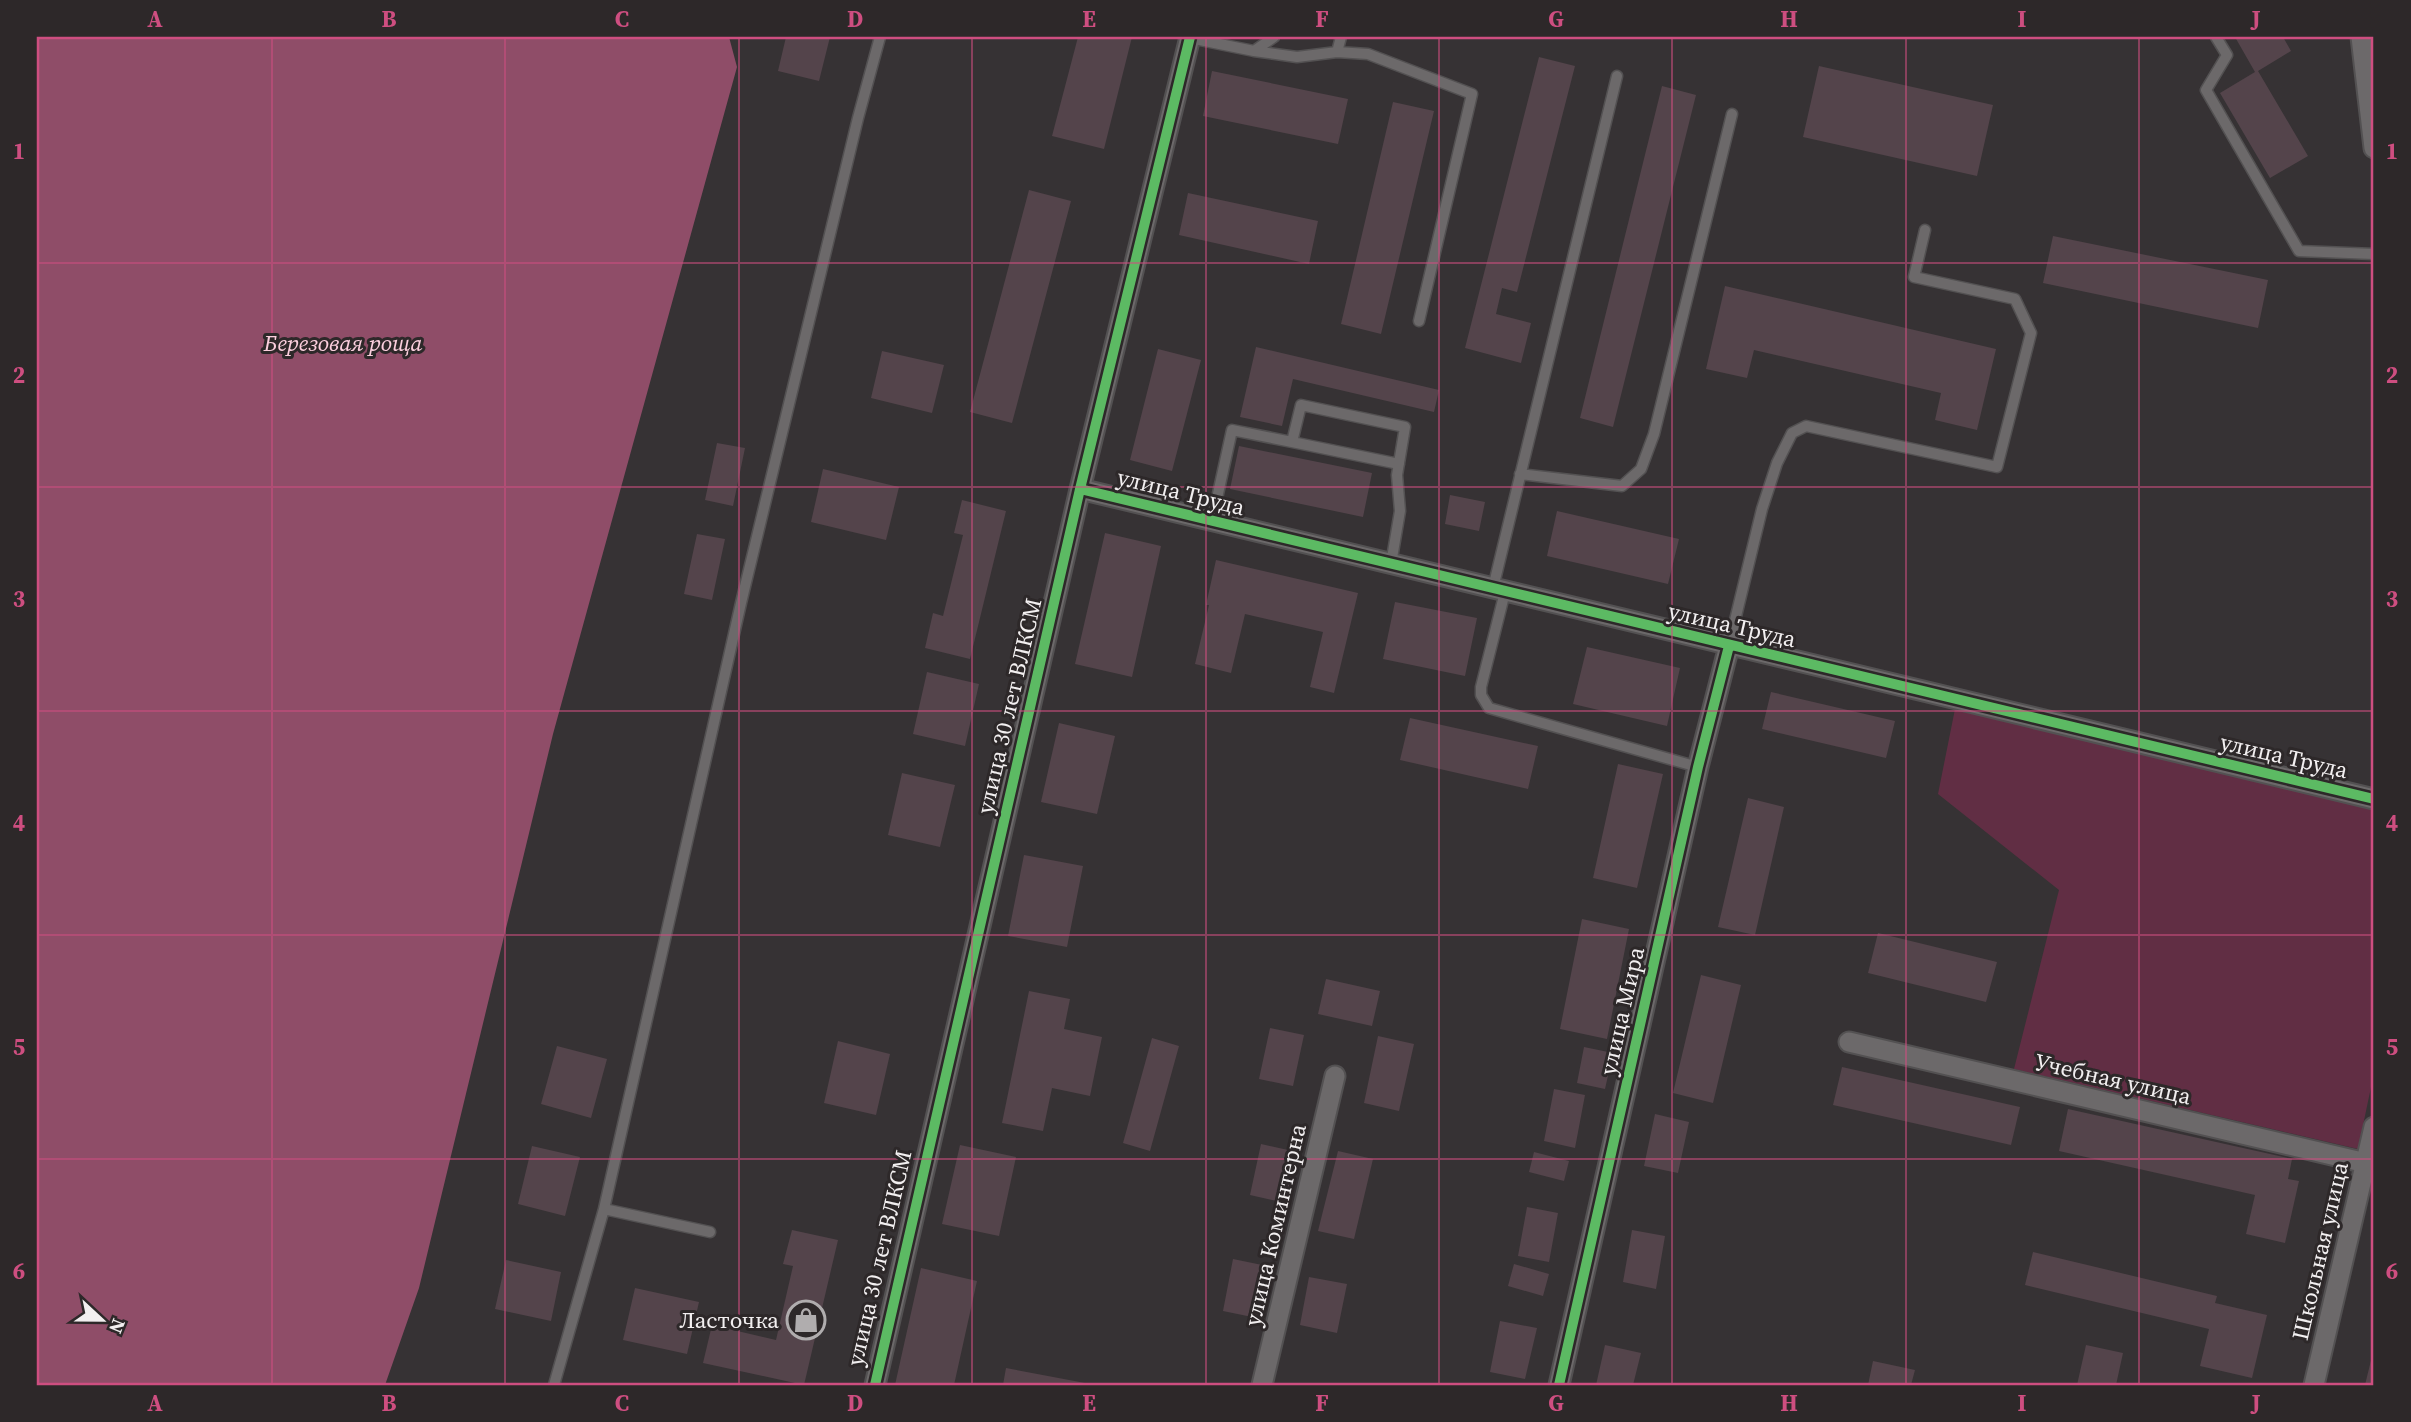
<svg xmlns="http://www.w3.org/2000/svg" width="2411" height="1422" font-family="'Source Serif 4',serif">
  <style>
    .green { fill: #612e44 }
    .forest { fill: #8f4d68 }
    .building { fill: #54444b }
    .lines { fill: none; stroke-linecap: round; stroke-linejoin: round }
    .lane-casing { stroke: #535152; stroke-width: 13 }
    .street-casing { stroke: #535152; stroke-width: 23 }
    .lane { stroke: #6c696a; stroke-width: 10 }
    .street { stroke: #6c696a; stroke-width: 19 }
    .cycleway-casing { stroke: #2d2829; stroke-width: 15 }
    .cycleway { stroke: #5cba63; stroke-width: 10 }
    .grid { fill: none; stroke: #ce4e80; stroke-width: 2; stroke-opacity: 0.55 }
    .labels { text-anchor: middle; stroke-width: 6; stroke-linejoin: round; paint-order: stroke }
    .park-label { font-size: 23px; font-style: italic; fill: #fccfde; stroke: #2d2829 }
    .street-label { font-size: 23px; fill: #f2eff0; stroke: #2d2829 }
    .poi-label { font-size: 23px; fill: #f2eff0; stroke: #2d2829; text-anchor: end }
    .neatline { fill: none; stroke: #ce4e80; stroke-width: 2.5 }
    .grid-label { font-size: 23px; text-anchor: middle; font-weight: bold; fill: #ce4e80 }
  </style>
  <rect width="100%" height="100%" fill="#363234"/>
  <!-- green -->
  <path class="green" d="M1955 709 2374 810V1073L2358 1149 2014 1069 2059 890 1938 794Z"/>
  <!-- forest -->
  <path class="forest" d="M37 37H729L737 67 553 734 419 1288 385 1385H37Z"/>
  <!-- building -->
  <path class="building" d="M786 37H830L819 81 778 71Z
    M1078 37H1132L1104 149 1052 136Z
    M2235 37H2283L2291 51 2258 71 2308 156 2270 178 2220 93 2255 72Z
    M1539 57 1575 66 1517 292 1502 288 1496 314 1531 323 1521 363 1465 348Z
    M1819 66 1993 105 1977 176 1803 137Z
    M1212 71 1348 99 1338 144 1203 116Z
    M1662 86 1696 95 1613 427 1580 418Z
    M1393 102 1434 111 1381 334 1341 324Z
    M1029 190 1071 201 1012 423 970 412Z
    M1188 193 1318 221 1309 264 1179 235Z
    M2053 236 2268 280 2258 328 2043 283Z
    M1725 286 1996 349 1977 430 1935 420 1941 393 1754 350 1747 378 1706 369Z
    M1256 347 1439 390 1434 412 1293 379 1282 426 1240 417Z
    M1158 349 1201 360 1172 471 1130 460Z
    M882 351 944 365 932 413 871 398Z
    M717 443 745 448 733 506 705 500Z
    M1239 446 1372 473 1363 517 1230 489Z
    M823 469 899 487 886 540 811 522Z
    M1450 495 1485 502 1479 531 1445 524Z
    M962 500 1006 511 970 659 925 648 933 613 943 616 963 535 954 533Z
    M1557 511 1679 539 1668 584 1547 556Z
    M1105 533 1161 546 1132 677 1075 664Z
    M697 534 725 539 712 600 684 594Z
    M1216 560 1358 593 1334 693 1310 687 1323 632 1245 614 1231 673 1195 664 1209 605H1206Z
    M1395 602 1477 618 1465 676 1383 659Z
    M1587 647 1680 668 1667 726 1573 704Z
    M927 672 979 684 965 746 913 734Z
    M1771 692 1895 721 1886 758 1762 729Z
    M1410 718 1538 746 1528 789 1400 760Z
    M1059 723 1115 736 1097 814 1041 802Z
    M1618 764 1663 774 1637 888 1593 878Z
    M902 773 955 785 940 847 888 835Z
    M1748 798 1784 807 1755 935 1718 927Z
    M1024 855 1083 866 1067 947 1008 936Z
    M1582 919 1629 929 1607 1039 1560 1029Z
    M1878 933 1997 962 1986 1002 1868 973Z
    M1701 975 1741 985 1713 1103 1673 1093Z
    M1326 979 1380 991 1372 1026 1318 1014Z
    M1029 991 1070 999 1064 1029 1102 1037 1090 1096 1052 1088 1043 1131 1002 1123Z
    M1270 1028 1304 1035 1293 1086 1259 1079Z
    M1378 1036 1414 1044 1399 1111 1364 1103Z
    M1152 1038 1179 1046 1150 1151 1123 1143Z
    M838 1041 890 1054 876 1115 824 1103Z
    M557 1046 607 1059 591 1118 541 1104Z
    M1584 1047 1613 1053 1605 1089 1577 1083Z
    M1842 1067 2020 1107 2011 1145 1833 1105Z
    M1554 1089 1585 1095 1575 1148 1544 1141Z
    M2068 1109 2292 1159 2288 1179 2299 1181 2285 1243 2246 1234 2255 1195 2059 1151Z
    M1655 1114 1689 1122 1678 1173 1644 1166Z
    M1261 1144 1297 1152 1285 1203 1250 1195Z
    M960 1145 1016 1157 999 1236 942 1224Z
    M532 1146 580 1157 565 1216 518 1204Z
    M1338 1151 1373 1159 1354 1239 1318 1231Z
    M1534 1152 1569 1161 1564 1181 1529 1172Z
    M1527 1207 1558 1213 1549 1262 1518 1256Z
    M792 1230 838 1240 804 1385 703 1363 712 1325 776 1340 793 1266 783 1264Z
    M1632 1230 1665 1236 1656 1289 1623 1282Z
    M2033 1252 2217 1296 2215 1303 2267 1315 2252 1378 2200 1366 2209 1329 2025 1285Z
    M1233 1259 1267 1266 1257 1318 1223 1311Z
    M506 1260 561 1272 551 1321 495 1309Z
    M1514 1264 1549 1274 1543 1296 1508 1286Z
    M921 1268 977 1281 954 1385H895Z
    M1309 1277 1347 1284 1337 1333 1300 1325Z
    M635 1288 699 1302 687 1354 623 1340Z
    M1500 1321 1537 1328 1525 1379 1490 1372Z
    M1605 1345 1641 1353 1633 1385H1596Z
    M2086 1345 2123 1353 2116 1385H2077Z
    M2373 1352 2374 1385H2365Z
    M1873 1361 1915 1370 1911 1385H1868Z
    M1006 1368 1085 1383 1084 1385H1003Z"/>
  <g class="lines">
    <defs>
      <path id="lane" d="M2216 37 2227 55 2206 90 2299 251 2374 254
        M1190 38 1254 51 1297 57 1337 52 1368 54 1472 94 1419 321
        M1254 51 1274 37
        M1337 52 1341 37
        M1292 442 1399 464
        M1520 474 1622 486 1641 469 1654 434 1732 114
        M1212 521 1232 430 1292 442 1301 405 1405 427 1397 475 1400 511 1391 564
        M1493 588 1617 76
        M1505 592 1481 687V695L1489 708 1698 767
        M1729 645 1762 509 1777 463 1792 433 1806 426 1997 467 2031 333 2015 299 1914 277 1925 230
        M604 1209 710 1232
        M554 1385 604 1209 741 603 858 118 880 37"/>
      <path id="street" d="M2361 37 2374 148
        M1080 489 2374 799
        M1849 1042 2366 1163
        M875 1385 1080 489 1190 37
        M1262 1385 1335 1076
        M1559 1385 1698 767 1729 646
        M2314 1385 2374 1127"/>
    </defs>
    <!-- lane casing -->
    <use href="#lane" class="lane-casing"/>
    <!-- street casing -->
    <use href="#street" class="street-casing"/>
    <!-- lane -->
    <use href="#lane" class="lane"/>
    <!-- street -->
    <use href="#street" class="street"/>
    <defs>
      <path id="cycleway" d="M1080 489 2374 799
        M875 1385 1080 489 1190 37
        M1559 1385 1698 767 1729 646"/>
    </defs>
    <!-- cycleway casing -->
    <use href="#cycleway" class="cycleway-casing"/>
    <!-- cycleway -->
    <use href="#cycleway" class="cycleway"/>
  </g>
  <!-- grid -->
  <path class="grid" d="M272 37V1385M505 37V1385M739 37V1385M972 37V1385M1206 37V1385M1439 37V1385M1672 37V1385M1906 37V1385M2139 37V1385M37 263H2374M37 487H2374M37 711H2374M37 935H2374M37 1159H2374"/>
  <!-- icons -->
  <defs>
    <symbol id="shop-ring" viewBox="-11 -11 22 22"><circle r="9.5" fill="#2d2829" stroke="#b0adae" stroke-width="1.5"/><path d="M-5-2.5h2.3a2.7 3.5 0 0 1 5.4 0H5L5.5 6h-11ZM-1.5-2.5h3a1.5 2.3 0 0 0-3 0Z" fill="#b0adae"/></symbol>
  </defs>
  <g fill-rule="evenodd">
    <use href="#shop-ring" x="784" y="1298" width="44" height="44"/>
  </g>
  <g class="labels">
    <!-- park labels -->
    <g class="park-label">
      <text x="343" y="351">Березовая роща</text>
    </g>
    <!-- street labels -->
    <g class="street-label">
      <text transform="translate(1181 492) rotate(14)" y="8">улица Труда</text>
      <text transform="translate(1732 625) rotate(13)" y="8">улица Труда</text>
      <text transform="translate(1009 706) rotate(-77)" y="8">улица 30 лет ВЛКСМ</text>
      <text transform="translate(2284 756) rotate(13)" y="8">улица Труда</text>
      <text transform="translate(1622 1011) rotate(-77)" y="8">улица Мира</text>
      <text transform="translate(2113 1079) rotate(13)" y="8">Учебная улица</text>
      <text transform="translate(1275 1225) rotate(-77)" y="8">улица Коминтерна</text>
      <text transform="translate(2320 1251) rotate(-77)" y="8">Школьная улица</text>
      <text transform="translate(879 1258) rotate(-77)" y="8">улица 30 лет ВЛКСМ</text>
    </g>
    <!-- poi labels -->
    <g class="poi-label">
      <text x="779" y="1328">Ласточка</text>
    </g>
  </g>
  <!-- border -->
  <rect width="2411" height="1422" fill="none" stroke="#2d2829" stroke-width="77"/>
  <!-- north arrow -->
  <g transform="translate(102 1320) rotate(112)" stroke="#2d2829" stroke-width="5" paint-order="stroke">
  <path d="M0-5L12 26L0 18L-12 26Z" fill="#f2eff0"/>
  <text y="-10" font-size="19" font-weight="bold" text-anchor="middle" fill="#f2eff0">N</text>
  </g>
  <rect x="38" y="38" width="2334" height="1346" class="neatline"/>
  <g class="grid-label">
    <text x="155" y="27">A</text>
    <text x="389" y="27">B</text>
    <text x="622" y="27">C</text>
    <text x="855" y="27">D</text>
    <text x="1089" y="27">E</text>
    <text x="1322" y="27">F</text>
    <text x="1556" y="27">G</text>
    <text x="1789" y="27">H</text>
    <text x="2022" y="27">I</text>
    <text x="2256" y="27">J</text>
    <text x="19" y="159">1</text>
    <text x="2392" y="159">1</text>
    <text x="19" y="383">2</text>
    <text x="2392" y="383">2</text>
    <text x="19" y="607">3</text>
    <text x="2392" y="607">3</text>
    <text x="19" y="831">4</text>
    <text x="2392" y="831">4</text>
    <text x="19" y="1055">5</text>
    <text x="2392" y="1055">5</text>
    <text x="19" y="1279">6</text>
    <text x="2392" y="1279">6</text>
    <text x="155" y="1411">A</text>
    <text x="389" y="1411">B</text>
    <text x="622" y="1411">C</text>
    <text x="855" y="1411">D</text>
    <text x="1089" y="1411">E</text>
    <text x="1322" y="1411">F</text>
    <text x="1556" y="1411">G</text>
    <text x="1789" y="1411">H</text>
    <text x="2022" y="1411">I</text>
    <text x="2256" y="1411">J</text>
  </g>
</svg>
